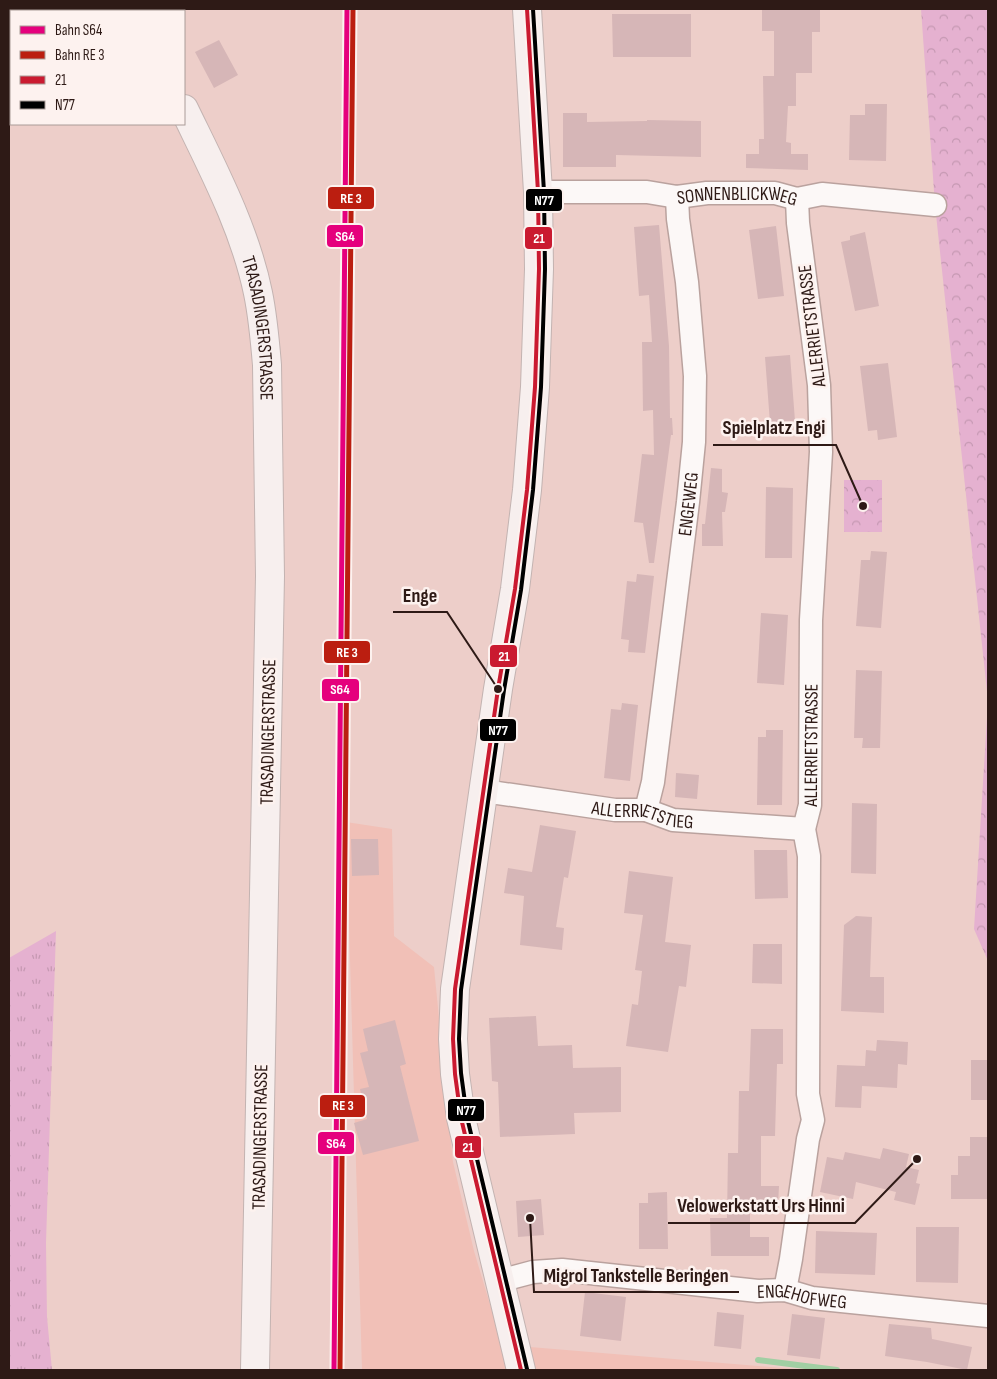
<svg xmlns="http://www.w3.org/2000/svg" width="997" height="1379" font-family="'Sofia Sans Condensed',sans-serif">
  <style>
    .built { fill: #f1c0b7 }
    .grass { fill: url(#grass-tufts) }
    .forest { fill: url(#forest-crowns) }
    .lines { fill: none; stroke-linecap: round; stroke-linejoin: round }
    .stream { stroke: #a1cfa3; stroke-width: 6 }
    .building { fill: #d6b6b7 }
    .minor-casing { stroke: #baa29e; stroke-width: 25 }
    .primary-casing { stroke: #c3b3b1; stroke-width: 30 }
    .minor { stroke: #fcf8f7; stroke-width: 22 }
    .primary { stroke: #f7efee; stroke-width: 28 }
    .bus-1-casing { stroke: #fdf2ef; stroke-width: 8 }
    .bus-2-casing { stroke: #fdf2ef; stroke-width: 8 }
    .bus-1 { stroke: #ca1a30; stroke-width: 4 }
    .bus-2 { stroke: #000; stroke-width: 4 }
    .rail-1-casing { stroke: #fdf2ef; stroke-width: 9 }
    .rail-2-casing { stroke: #fdf2ef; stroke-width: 9 }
    .rail-1 { stroke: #e5007d; stroke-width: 5 }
    .rail-2 { stroke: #bb1e10; stroke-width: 5 }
    .labels { text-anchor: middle; stroke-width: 5; stroke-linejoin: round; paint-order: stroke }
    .street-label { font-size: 19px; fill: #2e1a16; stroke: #fdf2ef }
    .leader { fill: none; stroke: #2e1a16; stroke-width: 2 }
    .callout-dot { fill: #2e1a16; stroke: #fdf2ef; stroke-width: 2 }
    .callout-label { font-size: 20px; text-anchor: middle; font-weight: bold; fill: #2e1a16; stroke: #fdf2ef; stroke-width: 5; stroke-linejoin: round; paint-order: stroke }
    .line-badge { stroke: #fdf2ef; stroke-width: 2 }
    .badge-label { font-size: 14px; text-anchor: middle; font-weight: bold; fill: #fff }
  </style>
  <defs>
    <pattern id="grass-tufts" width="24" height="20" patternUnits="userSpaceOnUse" patternTransform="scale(1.25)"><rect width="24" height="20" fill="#e5b1d0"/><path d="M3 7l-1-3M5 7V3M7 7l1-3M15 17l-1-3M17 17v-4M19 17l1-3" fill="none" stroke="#c598b2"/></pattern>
    <pattern id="forest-crowns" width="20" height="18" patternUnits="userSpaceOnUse" patternTransform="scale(1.25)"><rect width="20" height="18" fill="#e5b1d0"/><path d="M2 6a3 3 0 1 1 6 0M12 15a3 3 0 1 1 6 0" fill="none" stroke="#c598b2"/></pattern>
  </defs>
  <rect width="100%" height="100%" fill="#edcec9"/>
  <!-- built -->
  <path class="built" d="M346 822 392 829 394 936 434 967 453 1162 474 1251 503 1348 507 1370H362Z
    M530 1347 806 1370H535Z"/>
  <!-- grass -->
  <path class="grass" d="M56 931 46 1243 47 1317 52 1370H9V958Z"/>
  <!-- forest -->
  <path class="forest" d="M921 9H988V961L974 929 988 701 935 205Z
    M844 480H882V532H844Z"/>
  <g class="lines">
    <!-- stream -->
    <path class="stream" d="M758 1360 837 1370"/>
  </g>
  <!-- building -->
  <path class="building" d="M762 9H820V32H812V73H796V106H788L786 142 791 143V154H808V170L746 168V154H759V139H764L763 76H774V31H762Z
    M612 14H691V57H613Z
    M219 40 238 75 214 88 195 52Z
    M865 104H887L886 161 849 160 850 115H865Z
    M563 113H587V122L647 121V120L701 121V157L616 155V167H563Z
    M659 225 669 346 670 418H672L673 435H671L654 563H649L643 523 634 522 642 454 654 455 653 410 643 411 642 342H652L649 295 639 296 634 227Z
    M776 226 784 296 758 299 749 230Z
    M865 232 879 306 855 311 841 242 850 240V236Z
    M790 355 795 421 770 423 765 357Z
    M888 363 897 437 878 440 877 430 868 431 860 366Z
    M711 468 722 469V492L728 493 725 512H722L723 546H702V524H705Z
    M766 487 793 488 792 558H765Z
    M871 551 887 552 881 628 856 626 861 560H870Z
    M637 574 654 576 645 653 628 652 629 640 621 639 627 581 636 582Z
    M761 613 788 615 784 685 757 683Z
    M856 670 882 671 880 748H862L863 738H854Z
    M622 703 638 705 630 781 604 778 611 709 621 710Z
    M766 730H783L782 805H757L758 737H766Z
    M676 773 699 775 697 799 675 797Z
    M852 803 877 804 876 874 851 873Z
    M540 825 576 831 568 878 564 877 556 927 564 928 562 950 520 945 524 896 504 893 508 868 532 872Z
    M351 839H378L379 875 352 876Z
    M754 850H787L788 898 755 899Z
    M629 871 673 877 665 942 691 945 686 987 679 986 668 1052 626 1046 632 1004 638 1005 642 971 635 970 643 915 624 913Z
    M856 916 872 917 870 977H884V1013L841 1011 844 925Z
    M753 944H782V984L752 983Z
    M536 1016 538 1046 572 1045 573 1068 621 1067V1112L574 1113 575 1134 500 1137 498 1082 492 1081 489 1018Z
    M395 1020 406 1064 400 1066 419 1141 363 1155 354 1123 367 1119 360 1089 369 1087 360 1053 368 1051 363 1029Z
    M751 1029H783V1064H777L775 1136H761V1186H779L778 1205 750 1204V1237H769V1256H711L710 1218H727L728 1153H738L739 1091H749Z
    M877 1040 908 1042 907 1065 898 1064 897 1088 862 1086 861 1108 835 1107 837 1065 865 1066 866 1050 876 1051Z
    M971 1060H988V1100H971Z
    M970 1137H988V1199H951V1175H958V1156H970Z
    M883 1148 909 1154 906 1167 919 1170 916 1183 920 1184 915 1205 894 1200 896 1192 856 1182 853 1199 820 1192 827 1157 843 1160 845 1152 880 1159Z
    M667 1192 668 1249H639V1203H648V1193Z
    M541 1199 544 1235 518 1237 516 1201Z
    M916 1227H959L958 1283 916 1282Z
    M816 1231 877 1233 875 1275 815 1273Z
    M585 1292 626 1297 621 1341 580 1336Z
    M717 1312 744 1315 741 1349 714 1346Z
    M792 1314 825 1318 820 1359 787 1355Z
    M889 1324 931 1328 932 1339 972 1347 967 1370 927 1362 885 1356Z"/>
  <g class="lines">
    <defs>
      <g id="minor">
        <path id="s1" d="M538 192H647L677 197 707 193H775L797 199 822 194 935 205"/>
        <path id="s2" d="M484 791 615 810H646L673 820 804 829"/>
        <path id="s3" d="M646 810 653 782 688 502 694 442 695 376 687 282 678 219 677 197"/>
        <path id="s4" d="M499 1281 533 1272 562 1270 758 1291 785 1290 812 1298 988 1316"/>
        <path id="s5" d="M785 1290 791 1259 808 1139 813 1120 808 1094 809 856 804 829 810 805 811 620 821 452 819 385 798 223 797 199"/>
      </g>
      <g id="primary">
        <path d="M135 9 137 11"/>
        <path id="s6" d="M184 109C212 167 245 229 258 293 263 317 265 341 267 365L270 576 255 1370"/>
        <path d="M521 1370 461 1118 455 1074 453 1039 455 989 498 689 515 589 527 490 535 387 539 269 538 192 527 9"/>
      </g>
    </defs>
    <!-- minor casing -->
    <use href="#minor" class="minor-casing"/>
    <!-- primary casing -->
    <use href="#primary" class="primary-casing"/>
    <!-- minor -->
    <use href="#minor" class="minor"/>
    <!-- primary -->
    <use href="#primary" class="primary"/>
    <defs>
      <path id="bus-1" d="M521 1370 461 1118 455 1074 453 1039 455 989 498 689 515 589 527 490 535 387 539 269 538 192 527 9"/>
      <path id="bus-2" d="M527 1369 467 1117 461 1073 459 1039 461 990 504 690 521 590 533 490 541 387 545 269 544 192 533 9"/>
    </defs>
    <!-- bus-1 casing -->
    <use href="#bus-1" class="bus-1-casing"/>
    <!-- bus-2 casing -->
    <use href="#bus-2" class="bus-2-casing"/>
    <!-- bus-1 -->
    <use href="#bus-1" class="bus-1"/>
    <!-- bus-2 -->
    <use href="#bus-2" class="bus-2"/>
    <defs>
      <path id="rail-1" d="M334 1370 347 9"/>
      <path id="rail-2" d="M340 1370 353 9"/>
    </defs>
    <!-- rail-1 casing -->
    <use href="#rail-1" class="rail-1-casing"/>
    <!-- rail-2 casing -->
    <use href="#rail-2" class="rail-2-casing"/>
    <!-- rail-1 -->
    <use href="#rail-1" class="rail-1"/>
    <!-- rail-2 -->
    <use href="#rail-2" class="rail-2"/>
  </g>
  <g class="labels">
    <!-- street labels -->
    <g class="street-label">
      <text dy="7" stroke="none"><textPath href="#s1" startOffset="200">SONNENBLICKWEG</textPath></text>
      <text transform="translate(811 326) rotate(-97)" y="7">ALLERRIETSTRASSE</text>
      <text dy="7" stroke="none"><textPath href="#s6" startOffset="234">TRASADINGERSTRASSE</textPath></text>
      <text dy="7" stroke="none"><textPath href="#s3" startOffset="309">ENGEWEG</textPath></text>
      <text transform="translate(267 732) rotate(-89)" y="7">TRASADINGERSTRASSE</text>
      <text dy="7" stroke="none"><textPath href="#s5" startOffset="549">ALLERRIETSTRASSE</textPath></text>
      <text dy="7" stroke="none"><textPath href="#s2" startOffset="161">ALLERRIETSTIEG</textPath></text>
      <text transform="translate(259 1137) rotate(-89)" y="7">TRASADINGERSTRASSE</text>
      <text dy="7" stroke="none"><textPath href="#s4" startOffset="306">ENGEHOFWEG</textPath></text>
    </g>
  </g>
  <!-- callouts -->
  <path class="leader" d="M863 506L836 445H713M498 689L447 612H393M917 1159L855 1223H668M530 1218L534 1292H739"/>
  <g class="callout-dot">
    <circle cx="863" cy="506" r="5"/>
    <circle cx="498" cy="689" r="5"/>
    <circle cx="917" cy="1159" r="5"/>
    <circle cx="530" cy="1218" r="5"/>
  </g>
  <g class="callout-label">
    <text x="774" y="434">Spielplatz Engi</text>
    <text x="420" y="602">Enge</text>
    <text x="761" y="1212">Velowerkstatt Urs Hinni</text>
    <text x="636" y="1282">Migrol Tankstelle Beringen</text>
  </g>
  <g class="line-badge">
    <rect x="327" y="186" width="48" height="24" rx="5" fill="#bb1e10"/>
    <rect x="525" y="188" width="38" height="24" rx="5" fill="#000"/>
    <rect x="326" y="224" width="38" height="24" rx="5" fill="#e5007d"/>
    <rect x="524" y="226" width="29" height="24" rx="5" fill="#ca1a30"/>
    <rect x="323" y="640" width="48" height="24" rx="5" fill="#bb1e10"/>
    <rect x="489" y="644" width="29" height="24" rx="5" fill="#ca1a30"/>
    <rect x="321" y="678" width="39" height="24" rx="5" fill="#e5007d"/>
    <rect x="479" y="718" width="38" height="24" rx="5" fill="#000"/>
    <rect x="319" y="1094" width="47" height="24" rx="5" fill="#bb1e10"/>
    <rect x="447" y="1098" width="38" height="24" rx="5" fill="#000"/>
    <rect x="317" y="1131" width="38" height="24" rx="5" fill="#e5007d"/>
    <rect x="454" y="1135" width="28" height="24" rx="5" fill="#ca1a30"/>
  </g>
  <g class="badge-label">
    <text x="351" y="203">RE 3</text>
    <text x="544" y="205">N77</text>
    <text x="345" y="241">S64</text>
    <text x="539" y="243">21</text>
    <text x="347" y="657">RE 3</text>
    <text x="504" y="661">21</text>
    <text x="340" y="694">S64</text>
    <text x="498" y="735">N77</text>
    <text x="343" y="1110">RE 3</text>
    <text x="466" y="1115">N77</text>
    <text x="336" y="1148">S64</text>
    <text x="468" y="1152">21</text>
  </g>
  <!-- border -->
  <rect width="997" height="1379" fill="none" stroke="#2e1a16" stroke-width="20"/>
  <!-- legend -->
  <rect x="10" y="10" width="175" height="115" fill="#fdf2ef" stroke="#aa9c98"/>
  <rect x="20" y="26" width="25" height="8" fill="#e5007d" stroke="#aa9c98"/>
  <text x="55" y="35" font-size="15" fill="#2e1a16">Bahn S64</text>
  <rect x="20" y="51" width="25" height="8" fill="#bb1e10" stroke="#aa9c98"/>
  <text x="55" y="60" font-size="15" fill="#2e1a16">Bahn RE 3</text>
  <rect x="20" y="76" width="25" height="8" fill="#ca1a30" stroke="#aa9c98"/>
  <text x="55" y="85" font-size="15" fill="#2e1a16">21</text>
  <rect x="20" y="101" width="25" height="8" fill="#000000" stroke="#aa9c98"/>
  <text x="55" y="110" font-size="15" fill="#2e1a16">N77</text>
</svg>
